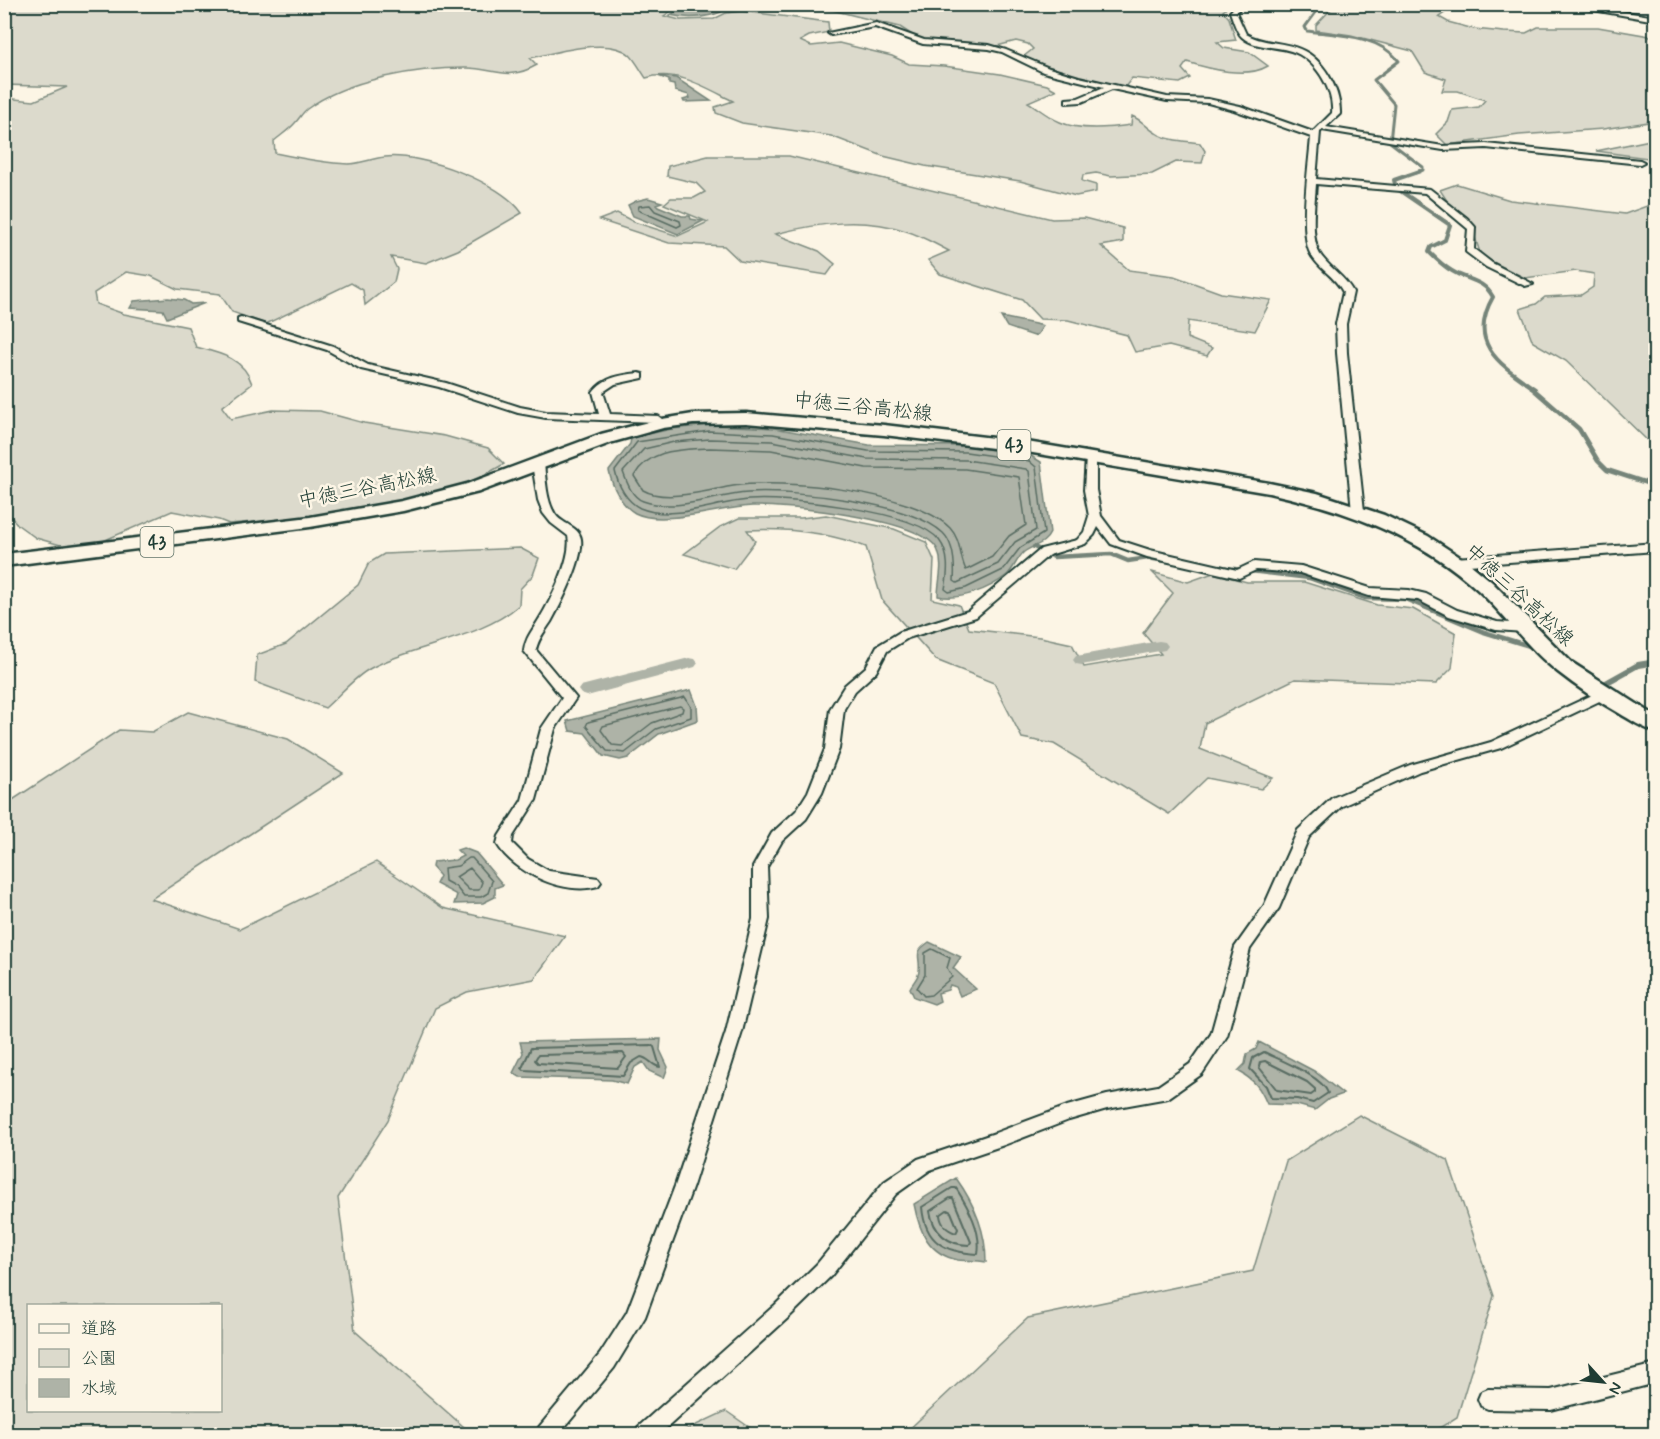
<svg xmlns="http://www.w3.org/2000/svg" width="1660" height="1439" font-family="Mynerve,'Klee One',sans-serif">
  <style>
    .green { fill: #dcdacc; stroke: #7e8c80; stroke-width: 1.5; fill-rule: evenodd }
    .water { fill: #aeb3a7; stroke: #758479; stroke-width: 1.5 }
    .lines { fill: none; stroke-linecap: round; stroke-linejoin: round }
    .shore-far1 { stroke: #586c62; stroke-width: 1.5 }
    .shore { stroke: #586c62; stroke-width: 2 }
    .stream-far3 { stroke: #758479; stroke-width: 3 }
    .stream-far2 { stroke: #758479; stroke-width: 4 }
    .stream-far1 { stroke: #758479; stroke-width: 4.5 }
    .stream { stroke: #758479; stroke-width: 6 }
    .canal { fill: #aeb3a7; fill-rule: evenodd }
    .minor-casing { stroke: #1f3d34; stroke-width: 4 }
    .primary-casing { stroke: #1f3d34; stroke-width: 5 }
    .minor { fill: #fcf5e5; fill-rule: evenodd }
    .primary { fill: #fcf5e5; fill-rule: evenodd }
    .labels { text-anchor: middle; stroke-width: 5; stroke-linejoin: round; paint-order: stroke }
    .shield { fill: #fcf5e5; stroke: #617469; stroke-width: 1.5 }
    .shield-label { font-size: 18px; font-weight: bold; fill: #1f3d34 }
    .street-label { font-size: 20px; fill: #1f3d34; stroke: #fcf5e5 }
  </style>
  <rect width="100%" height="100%" fill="#fcf5e5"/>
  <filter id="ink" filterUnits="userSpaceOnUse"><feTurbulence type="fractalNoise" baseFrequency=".0167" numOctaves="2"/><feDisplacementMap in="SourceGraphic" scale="12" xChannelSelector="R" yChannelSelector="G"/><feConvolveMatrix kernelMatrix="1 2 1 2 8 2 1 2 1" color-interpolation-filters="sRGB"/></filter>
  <g filter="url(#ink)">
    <!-- green -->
    <path class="green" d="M681 4 664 16 680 20 714 19 726 13 741 11 828 22 829 32 809 36 800 41 811 46 839 43 892 56 909 64 944 66 1000 74 1047 85 1056 90 1028 102C1038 108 1048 117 1060 122 1079 131 1110 128 1131 125L1132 116C1142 120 1147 128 1156 133 1168 141 1186 141 1200 143L1205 151 1202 163 1176 162 1152 174 1111 176 1096 173 1083 175 1082 181 1096 185V192L1076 196 1020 181 925 166 883 156 831 136 742 123 716 113 715 107 733 101C705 87 677 69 646 78 641 71 636 61 630 55 609 36 555 53 530 58L537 65C507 82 495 68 466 68 417 68 347 79 307 109 302 113 299 119 295 123 289 130 281 135 274 141L275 153C299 158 324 163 348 164 361 164 373 158 385 157 423 153 501 182 522 213L458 250 426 263 391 257 397 269 394 282 365 305 363 290 351 283 266 324 232 312 220 294 177 289 151 276 126 272 94 293 96 304 124 314 188 327 196 347C220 353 244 358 252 384L222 407 231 419 273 410 320 411 364 423 445 436 488 448 504 464C423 513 320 516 229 524L219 520 172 511 103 541 64 546 36 538 18 525 5 510V98L34 101 67 87 5 85V5Z
      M1434 4 1446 12 1439 17 1448 22 1474 29 1504 32 1526 33 1538 27H1598L1655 37V121L1603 129 1519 135 1447 145 1436 134 1448 122 1452 110 1479 107 1485 100 1458 91H1442L1446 79 1425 72 1412 51 1351 35 1316 30V25L1335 5Z
      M812 5H1230L1223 11 1229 18 1236 40 1217 42 1224 48 1249 52 1268 66C1246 79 1210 69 1187 62L1182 69 1190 78 1180 83 1132 78 1125 87 1081 78 1023 57 1033 49 1028 44 1016 41 997 46 920 40 900 27Z
      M1655 139V159L1596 151Z
      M708 156H789L1052 219 1084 218 1123 228V242L1101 246 1129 270 1174 276 1221 293 1271 300 1255 331 1188 321 1187 338 1212 348 1207 356 1169 346 1135 352 1127 335 1068 320 1040 319 1022 300 940 274 928 260 949 251C935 244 920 235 906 231 863 217 818 223 775 234L819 251 835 264 827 275 740 261 724 246 669 243 599 220 617 213 634 222 678 236 708 222 664 204 671 198H694L705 192 696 183 667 176 668 166Z
      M1457 184 1510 200 1625 214 1655 203V448L1566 361 1533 342 1520 309 1536 304 1545 297 1581 295 1593 287 1594 274 1576 271 1525 278 1481 256 1474 234 1453 210 1440 190Z
      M826 515 894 529 926 542 934 560 932 599 959 605 969 629 1040 637 1072 644 1084 667 1161 654 1143 633 1173 593 1152 572 1188 582 1213 573 1247 582H1304L1377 605 1413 609 1456 633 1452 668 1436 684 1295 679 1205 723 1200 749 1273 778 1261 789 1207 778 1169 814 1054 744 1022 738 994 683 936 660 882 600 866 547C827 532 789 528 747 530L755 541 734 569 684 554 720 527 739 518H801Z
      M520 548 539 558 533 575 520 589 519 605C483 638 414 645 371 668 354 677 339 696 325 708L255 682 257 655 286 644 358 585 369 563 384 554Z
      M188 712 288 739 343 773 151 899 240 929 376 862 443 908 565 936 534 979 467 992 435 1008 388 1120 338 1198 355 1331 472 1434H5V805L119 730 152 732ZM28 1306H220V1410H28Z
      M1359 1115 1448 1160 1494 1296 1457 1417 1430 1434H904L1028 1318 1253 1271 1286 1161Z
      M726 1411 759 1434H677Z"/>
    <!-- water -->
    <path class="water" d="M690 4H723V5L721 12C706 18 686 19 670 15Z
      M658 76 676 78 711 101 684 102 683 100 690 98 689 95 675 91 674 85 669 84V80Z
      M648 198 662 202 656 204 658 206 682 216H690L691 219 703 221 678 234 633 216 628 205 636 201Z
      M168 298 184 300 191 304 205 303 167 318 163 310 130 308 134 301Z
      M1001 317 1040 325 1043 326 1038 334 1034 336 1007 327Z
      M709 425 774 428 869 445 967 446 1031 456 1041 462 1050 533C1045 545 1033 545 1024 552 1017 558 1014 569 1007 575 990 589 960 601 938 596 938 581 944 566 938 551 926 518 785 505 752 506 722 507 662 527 635 513 621 505 612 486 609 471L630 444 631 438 671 429Z
      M691 690 697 706 698 720 659 734 628 758 620 760 603 756 585 733 570 731 567 721Z
      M463 848 476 853 503 885 495 888V897L483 903 454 904 457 895 436 884 440 876 432 867 433 862 455 860 463 856 457 850Z
      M929 942 961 957 953 968 976 989 960 996 956 987 950 985 948 990 938 993 940 1001 934 1004 914 997 910 988C913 982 919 977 919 971 921 955 912 954 929 942Z
      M661 1039 660 1050 668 1067 664 1078 649 1071 643 1062 635 1067 627 1084 612 1080 520 1077 513 1073 523 1053 520 1042Z
      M1259 1042 1314 1071 1343 1094 1329 1099 1315 1110 1297 1105 1267 1104C1260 1087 1254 1080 1238 1071L1245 1064 1247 1054 1256 1049Z
      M956 1178C974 1203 986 1231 986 1262 976 1260 967 1261 958 1260 928 1254 919 1230 914 1204Z"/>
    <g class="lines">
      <!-- shore-far1 -->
      <path class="shore-far1" d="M650 205 655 211 680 221 681 225 677 227 638 210 639 206Z
        M709 431 773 434 868 451 966 452 1029 461 1036 467 1044 533 1020 548 1003 570 966 588 949 592 945 589C948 573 950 554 939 540 915 510 787 497 749 500 715 502 673 522 640 508 626 501 618 485 615 471L637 442Z
        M710 439 772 441 867 459 966 460 1026 469 1029 471 1036 530 1015 542 998 564 957 583 954 581C955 566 955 545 943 533 910 502 792 490 748 493 715 495 676 513 643 501 632 497 627 483 623 472L644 449 674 442Z
        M710 448 771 450 866 468 965 469 1019 477 1026 525 1009 536 992 557 966 570C959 557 962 541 950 528 914 491 783 478 733 486 709 490 665 503 643 490L634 476C650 448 681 450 710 448Z
        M685 697 691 707V717L656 729 625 753 607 751 586 726 588 722Z
        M680 706 683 708 682 712 652 723 622 746 612 745 601 730 603 726Z
        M469 858H472L492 881 488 893 481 897H464L456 887 445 881 444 868 458 866Z
        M470 868 482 882 479 890H469L456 877Z
        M932 949 950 958 947 968 952 977 931 995 924 996 917 988 925 975V953Z"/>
      <!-- shore -->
      <path class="shore" d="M651 1045 654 1047 660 1067C652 1066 649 1058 641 1057L631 1063 623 1076 524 1070 522 1068 531 1048Z
        M1264 1052C1280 1060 1322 1076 1328 1093L1313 1103 1297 1099 1271 1098 1266 1086 1250 1069 1253 1058Z
        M623 1053 626 1057 618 1068 538 1063 535 1060 538 1055Z
        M1265 1061 1307 1082 1315 1089V1092L1311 1095 1277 1090 1259 1067 1260 1062Z
        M952 1188H956C968 1207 982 1231 978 1254 945 1252 925 1243 922 1207Z
        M950 1198H953L971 1242 969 1245C948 1245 933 1232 930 1211Z
        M947 1210 951 1212 958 1229 956 1233C947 1230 941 1225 940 1215Z"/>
      <!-- stream-far3 -->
      <path class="stream-far3" d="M1322 4 1305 27 1307 31C1338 35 1378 35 1399 61L1374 80 1394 104 1390 142 1423 167V170L1415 173"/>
      <!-- stream-far2 -->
      <path class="stream-far2" d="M1420 171 1394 180 1396 188 1450 225 1445 240 1431 247 1429 252C1436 259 1443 266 1452 271 1468 281 1483 279 1493 297 1466 344 1501 365 1535 389"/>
      <!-- stream-far1 -->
      <path class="stream-far1" d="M1532 388 1579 429 1598 461 1607 470 1656 486
        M1034 547 1054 557 1111 554 1128 561 1148 558 1166 561
        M1226 568 1309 578 1365 598 1405 599 1484 632 1536 648
        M1559 654 1571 662"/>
      <!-- stream -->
      <path class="stream" d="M1569 661 1604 684 1638 665 1656 662"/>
      <!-- canal -->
      <path class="canal" d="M1159 641 1165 642 1168 646 1165 650 1082 665 1076 664 1073 660 1076 656 1082 655Z
        M689 658 695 659 698 663 695 667 587 696 581 694 578 690 581 686Z"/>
      <defs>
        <path id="minor" d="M1237 4H1244L1236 12 1246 34C1263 44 1282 41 1300 49 1323 58 1341 90 1340 114L1326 127 1443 146 1486 144 1640 160 1644 162 1640 164 1486 148 1443 150 1322 130 1320 132 1316 179 1430 189 1467 218 1475 227 1474 249 1492 263 1533 284 1525 286 1486 267 1466 252 1468 229 1425 193 1316 184C1315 202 1309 242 1322 257 1332 270 1345 277 1353 292L1346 324 1347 353 1364 511 1358 514 1352 511 1337 353 1336 324 1343 292C1335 276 1318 269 1310 253 1299 231 1309 164 1311 137L1234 110 1208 103 1167 101 1112 89 1082 102 1066 103V99L1078 98 1104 87 1043 72 1002 52 989 49 923 44 875 27 831 35 828 33 876 23 924 40 989 45 1006 50 1049 68 1079 77 1167 97 1208 99 1240 106 1313 132 1332 113C1334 90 1315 58 1291 51 1276 46 1254 48 1242 37 1236 32 1233 19 1230 12Z
          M1559 4H1577L1656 17V21Z
          M241 317 333 346 368 365 446 383 520 407 546 412 599 414 593 392C604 377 621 375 639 373L643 374V378L615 384 603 392 610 414 658 416 667 423 662 426 655 422 546 418 518 413 439 387 361 369 327 350 238 322V318Z
          M1091 454 1096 457V490L1101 516 1119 540 1150 550 1237 570 1254 562 1301 566 1370 588 1409 590 1426 594 1457 610 1497 622 1524 624 1530 628 1524 632 1496 630 1449 616 1418 600 1369 596 1300 573 1256 570 1239 578 1147 557 1111 544 1098 527 1094 535 1085 544 1049 555 976 617 908 638 887 651 876 672 855 691 844 709 839 749 822 793 806 819 782 841 767 867 769 919 742 1032 693 1186 645 1317 614 1368 559 1434H536L539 1427 600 1354 627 1312 675 1186 726 1032 753 919V867L772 833 796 811 808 792 825 749 830 709 845 685 866 667 877 646 900 632 968 611 1041 549 1077 540 1084 532 1089 516 1084 490 1086 457Z
          M538 461 544 464C546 480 546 500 555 514 561 524 579 526 581 539 584 559 561 604 551 622 545 631 538 639 536 650L576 698 555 729 536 800 513 836 512 843 528 859 549 871 598 878 601 882 598 886C566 896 514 873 497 844L499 836 522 800 541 729 562 698 524 651C525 639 532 631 538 621 550 602 573 557 568 536L551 523 543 513 538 500 532 464Z
          M1656 543V551L1455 566 1449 562 1455 558Z
          M1603 690 1610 694 1608 697 1501 748 1420 771 1342 806 1309 837 1279 908 1250 949 1227 1036 1202 1074 1168 1098 1107 1109 1069 1120 1004 1145 930 1170 896 1194 831 1276 789 1317 660 1434H635L638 1427 775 1305 817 1264 884 1182 918 1159 995 1133 1067 1106 1107 1095 1158 1086 1190 1064 1211 1034 1235 947 1264 906 1298 830 1332 798 1410 765 1491 742Z
          M1656 1364V1383L1551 1410 1488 1409 1481 1406 1478 1399 1481 1392 1488 1389 1551 1390Z"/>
        <path id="primary" d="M746 413 884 425 1027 442 1269 483 1317 493 1384 515 1428 536 1469 563 1492 582 1571 662 1656 716V732C1642 728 1631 720 1619 713 1598 701 1577 687 1558 672 1528 649 1506 616 1478 590 1420 536 1345 510 1269 493L1027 452 884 435 746 423 693 424 663 428 613 442 479 492 403 511 310 527 4 566V554L310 517 402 501 467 484 601 434 656 420 693 414Z"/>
      </defs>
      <!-- minor casing -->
      <use href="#minor" class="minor-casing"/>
      <!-- primary casing -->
      <use href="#primary" class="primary-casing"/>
      <!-- minor -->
      <use href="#minor" class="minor"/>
      <!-- primary -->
      <use href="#primary" class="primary"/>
    </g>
  </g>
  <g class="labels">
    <!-- shield labels -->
    <g class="shield">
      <rect x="997.5" y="430" width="33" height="30" rx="4.5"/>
      <rect x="140.5" y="527" width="33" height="30" rx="4.5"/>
    </g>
    <g class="shield-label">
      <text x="1014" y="451">43</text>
      <text x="157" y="548">43</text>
    </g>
    <!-- street labels -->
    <g class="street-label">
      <text transform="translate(863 406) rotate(6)" y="7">中徳三谷高松線</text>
      <text transform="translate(367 487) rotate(-11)" y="7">中徳三谷高松線</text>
      <text transform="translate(1520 594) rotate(43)" y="7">中徳三谷高松線</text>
    </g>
  </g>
  <!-- margin -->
  <rect width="1660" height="1439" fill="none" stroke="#fcf5e5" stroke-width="24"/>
  <rect x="12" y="12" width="1636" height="1415" fill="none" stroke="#1f3d34" stroke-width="2" filter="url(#ink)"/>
  <!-- legend -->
  <rect x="27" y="1304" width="195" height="108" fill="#fcf5e5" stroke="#a4ab9e" stroke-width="1.5"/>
  <rect x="39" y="1324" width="30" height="9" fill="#fcf5e5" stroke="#a4ab9e" stroke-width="1.5"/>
  <text x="81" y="1334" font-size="18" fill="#1f3d34">道路</text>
  <rect x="39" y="1349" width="30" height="18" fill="#dcdacc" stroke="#a4ab9e" stroke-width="1.5"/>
  <text x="81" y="1364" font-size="18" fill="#1f3d34">公園</text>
  <rect x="39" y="1379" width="30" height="18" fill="#aeb3a7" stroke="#a4ab9e" stroke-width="1.5"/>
  <text x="81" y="1394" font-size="18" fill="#1f3d34">水域</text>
  <!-- north arrow -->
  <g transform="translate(1603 1382) rotate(117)" stroke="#fcf5e5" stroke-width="4.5" paint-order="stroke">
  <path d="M0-4.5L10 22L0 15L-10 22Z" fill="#1f3d34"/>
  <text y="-9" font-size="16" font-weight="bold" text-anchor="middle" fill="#1f3d34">N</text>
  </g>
</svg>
